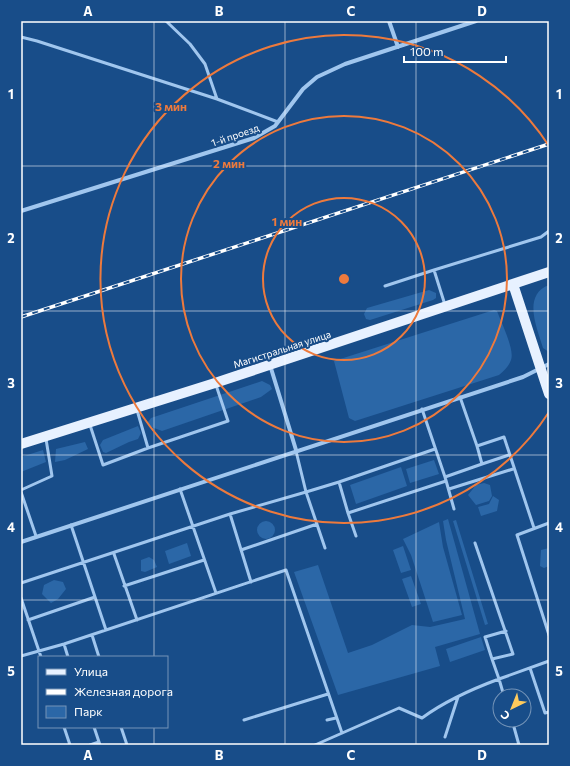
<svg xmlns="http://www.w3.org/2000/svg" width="570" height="766" font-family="Commissioner,sans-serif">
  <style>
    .green { fill: #2b67a7 }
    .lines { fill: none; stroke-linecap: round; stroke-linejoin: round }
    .service { stroke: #a0c6ee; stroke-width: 3 }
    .minor { stroke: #a0c6ee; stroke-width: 4 }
    .primary { stroke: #e7f1ff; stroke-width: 10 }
    .rail-casing { stroke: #fff; stroke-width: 3.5 }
    .rail { stroke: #184d89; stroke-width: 2; stroke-dasharray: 6; stroke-linecap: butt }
    .grid { fill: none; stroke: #fff; stroke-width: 1; stroke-opacity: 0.55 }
    .ring { fill: none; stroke: #ed7a3d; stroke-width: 2 }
    .labels { text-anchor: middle; stroke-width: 4; stroke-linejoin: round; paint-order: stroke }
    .street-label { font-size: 10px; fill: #fff; stroke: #184d89 }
    .centre { fill: #ed7a3d; stroke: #184d89; stroke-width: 2 }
    .ring-label { font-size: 12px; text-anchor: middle; font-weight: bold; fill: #ed7a3d; stroke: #184d89; stroke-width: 4; stroke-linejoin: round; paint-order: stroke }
    .neatline { fill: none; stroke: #fff; stroke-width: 1.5 }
    .grid-label { font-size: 13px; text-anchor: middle; font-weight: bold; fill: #fff }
  </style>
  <rect width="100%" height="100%" fill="#184d89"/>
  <!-- green -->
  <path class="green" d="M549 285V352L543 348C537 328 522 295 549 285Z
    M429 290 436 293V298L433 300 370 320 366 319 364 314 367 308Z
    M494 310 497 311C501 322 515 350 511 360 509 366 504 371 499 375L355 421 349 418 334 361Z
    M262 381 270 385 272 389 261 397 162 431 149 426 148 422 151 418Z
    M138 426 141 433 138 439 129 442 106 453 103 452 100 445 103 440Z
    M85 442 88 449 65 460 55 462 56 449Z
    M43 450 46 462 21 472V457Z
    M434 460 439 474 410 483 406 469Z
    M401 467 407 486 356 504 350 485Z
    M484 483 490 485 492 496 489 501 476 505 468 495 476 485Z
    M493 496 499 500 497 511 481 516 478 507 489 504Z
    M448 519 480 634 435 647 440 666 338 695 294 572 318 565 348 653 372 645 412 625 430 627 465 619 446 540 443 521Z
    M456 520 488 624 485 625 453 521Z
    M257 530a9 9 0 1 1 18 0a9 9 0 1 1-18 0Z
    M439 522 443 547 462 615 433 622 411 555 403 539Z
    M187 543 191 556 169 564 165 551Z
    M403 546 411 570 401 573 393 550Z
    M549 548V566L544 568 540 566 541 550Z
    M149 557 154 560 157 567 145 572 141 571V560Z
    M411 576 421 604 412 607 402 579Z
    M54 580 63 582 66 589 58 599 51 603 42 594 44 585Z
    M481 637 485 650 450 662 446 649Z"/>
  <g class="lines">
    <!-- service -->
    <path class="service" d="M166 21 190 44 205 64 217 99
      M21 37 37 41 217 99 278 122
      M385 286 434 270
      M445 305 434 270 541 237 549 231
      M460 397 477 446 504 437 534 528
      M422 409 445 477
      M90 425 103 465 148 448 137 410
      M477 446 482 464 509 455
      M148 448 228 421 216 385
      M435 449 339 482 348 513 446 481
      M296 451 306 492 339 482
      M180 489 216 593
      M449 489 513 469
      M21 490 52 476 46 439
      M21 492 36 536
      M454 509 445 477 482 464
      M348 513 356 536
      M230 514 251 582
      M549 523 517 535 549 635
      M71 525 106 630
      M241 550 317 524
      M114 554 137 620
      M21 583 230 514 306 492 325 548
      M124 586 204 560
      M21 598 41 657
      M28 620 95 597
      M92 635 99 657
      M64 644 68 657
      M21 656 64 644 286 570 342 733
      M492 659 485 637 506 631
      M530 668 545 713 549 712
      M504 696 499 679 549 661
      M244 720 328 694
      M327 720 336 718
      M512 720 519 745
      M64 727 70 745
      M94 727 100 745
      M121 727 127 745
      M445 737 458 697
      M90 745 99 742
      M315 745 399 708 422 718C445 701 472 689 499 679L492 659 513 654 475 543"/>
    <!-- minor -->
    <path class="minor" d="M389 21 398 47
      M21 211 254 138 275 126 303 89 317 77 345 64 476 21
      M270 365 296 450
      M21 542 523 377 549 364"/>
    <!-- primary -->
    <path class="primary" d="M513 284 549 394
      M21 444 215 383 549 272"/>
    <defs>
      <path id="rail" d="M21 317 549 144"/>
    </defs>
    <!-- rail casing -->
    <use href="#rail" class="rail-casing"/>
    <!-- rail -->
    <use href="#rail" class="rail"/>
  </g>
  <!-- grid -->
  <path class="grid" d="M154 21V657M285 21V745M416 21V745M21 166H549M21 311H549M21 455H549M21 600H549M154 727V745"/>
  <!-- distance rings -->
  <g class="ring">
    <circle cx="344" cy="279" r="81"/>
    <circle cx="344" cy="279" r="163"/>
    <path d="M549 412A244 244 0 1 1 549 146"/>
  </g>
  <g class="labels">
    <!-- street labels -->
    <g class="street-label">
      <text transform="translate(235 135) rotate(-19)" y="4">1-й проезд</text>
      <text transform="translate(282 349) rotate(-18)" y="4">Магистральная улица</text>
    </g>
  </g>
  <circle cx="344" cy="279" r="6" class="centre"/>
  <g class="ring-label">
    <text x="171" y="111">3 мин</text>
    <text x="229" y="168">2 мин</text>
    <text x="287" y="226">1 мин</text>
  </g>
  <!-- border -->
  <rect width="570" height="766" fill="none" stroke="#184d89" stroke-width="44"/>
  <!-- legend -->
  <rect x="38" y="656" width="130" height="72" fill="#184d89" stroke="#7494b8"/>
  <rect x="46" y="669" width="20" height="6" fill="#e7f1ff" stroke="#7494b8"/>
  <text x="74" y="676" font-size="12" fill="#ffffff">Улица</text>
  <rect x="46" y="689" width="20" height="6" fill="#ffffff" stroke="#7494b8"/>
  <text x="74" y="696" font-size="12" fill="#ffffff">Железная дорога</text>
  <rect x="46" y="706" width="20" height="12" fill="#2b67a7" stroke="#7494b8"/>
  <text x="74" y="716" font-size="12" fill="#ffffff">Парк</text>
  <!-- north arrow -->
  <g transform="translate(512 708) rotate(223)"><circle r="19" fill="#184d89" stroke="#7494b8"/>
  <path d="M0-3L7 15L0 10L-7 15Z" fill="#ffcb5d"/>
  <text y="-6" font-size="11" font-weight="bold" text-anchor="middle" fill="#ffffff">С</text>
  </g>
  <!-- scale -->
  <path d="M404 56v6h102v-6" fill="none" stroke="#ffffff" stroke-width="2"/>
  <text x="410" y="56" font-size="12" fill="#ffffff" stroke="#184d89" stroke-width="3" paint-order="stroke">100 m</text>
  <rect x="22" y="22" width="526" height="722" class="neatline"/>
  <g class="grid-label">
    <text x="88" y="16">A</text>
    <text x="219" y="16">B</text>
    <text x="351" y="16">C</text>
    <text x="482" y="16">D</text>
    <text x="11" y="99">1</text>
    <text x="559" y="99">1</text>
    <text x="11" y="243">2</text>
    <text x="559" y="243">2</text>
    <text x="11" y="388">3</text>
    <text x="559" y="388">3</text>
    <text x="11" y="532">4</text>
    <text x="559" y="532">4</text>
    <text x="11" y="676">5</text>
    <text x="559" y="676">5</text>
    <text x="88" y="760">A</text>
    <text x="219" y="760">B</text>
    <text x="351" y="760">C</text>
    <text x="482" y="760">D</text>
  </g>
</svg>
